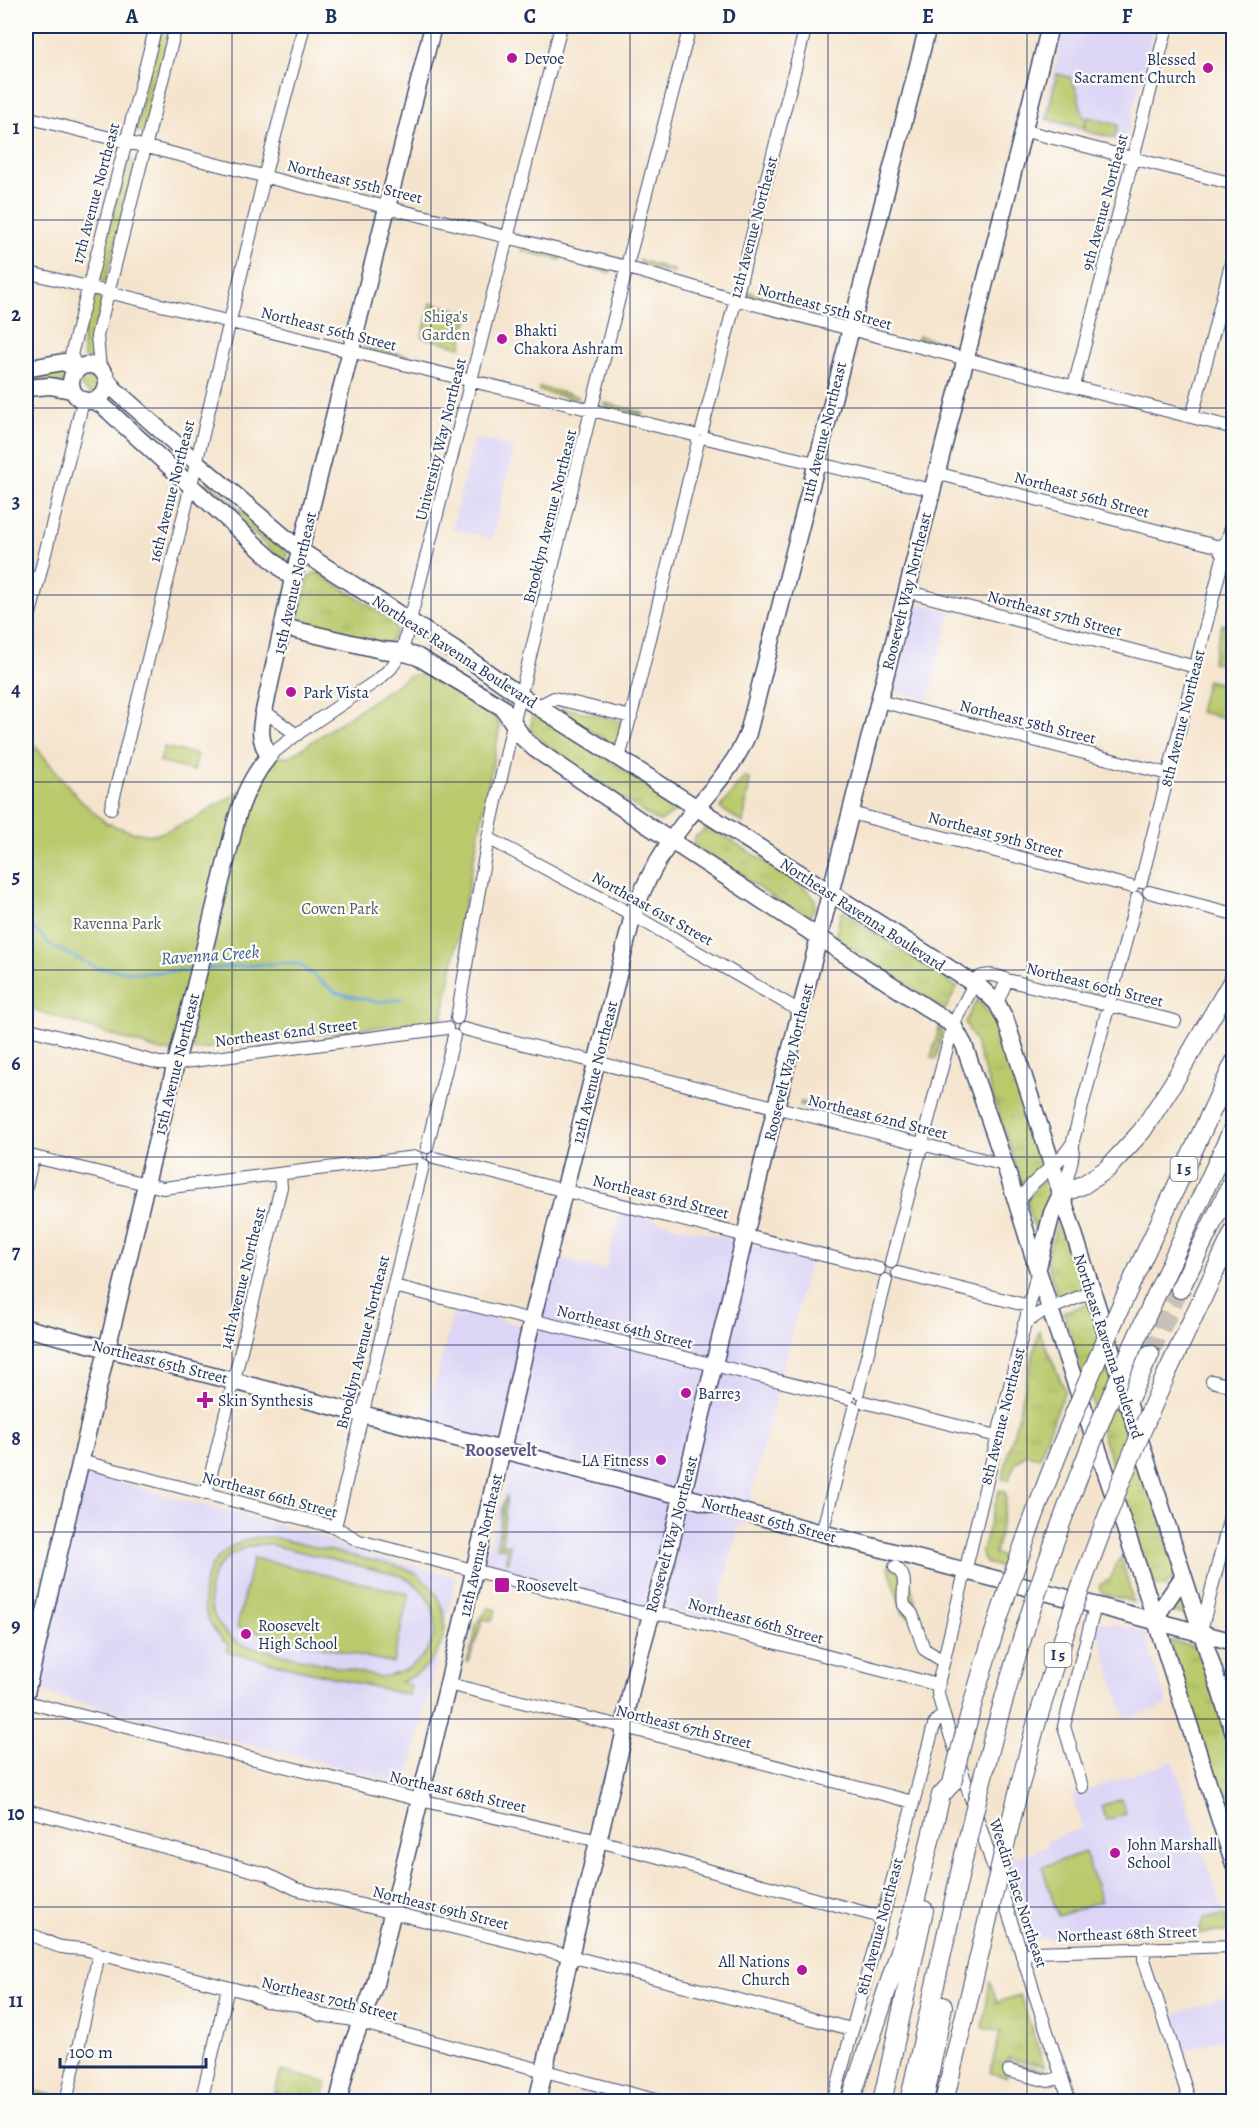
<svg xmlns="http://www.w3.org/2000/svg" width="1259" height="2127" font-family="Alegreya,serif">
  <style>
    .built { fill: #dcd5f6 }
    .grass { fill: url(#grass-tufts); stroke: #6a7c65; stroke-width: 1.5 }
    .park { fill: #b9c96c; stroke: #6a7c65; stroke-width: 1.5; fill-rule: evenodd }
    .garden { fill: url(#garden-dots); stroke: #6a7c65; stroke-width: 1.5 }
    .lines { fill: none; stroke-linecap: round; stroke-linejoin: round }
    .stream { stroke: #5ea2d3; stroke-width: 3 }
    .highway-tunnel { stroke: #c9c0b7; stroke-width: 18; stroke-dasharray: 18 9; stroke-linecap: butt }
    .minor-casing { stroke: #3c4a6f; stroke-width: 14 }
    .major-casing { stroke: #3c4a6f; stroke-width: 19 }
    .highway-casing { stroke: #3c4a6f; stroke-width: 20 }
    .minor { stroke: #fff; stroke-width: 12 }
    .major { stroke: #fff; stroke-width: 16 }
    .highway { stroke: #fff; stroke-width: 18 }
    .highway-bridge-casing { stroke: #3c4a6f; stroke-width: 20; stroke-linecap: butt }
    .highway-bridge { stroke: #fff; stroke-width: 18 }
    .grid { fill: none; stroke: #1b2f5e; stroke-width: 1.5; stroke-opacity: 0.55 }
    .poi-dot { fill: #b5179e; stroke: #fdfcf7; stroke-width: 2 }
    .labels { text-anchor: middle; stroke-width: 4.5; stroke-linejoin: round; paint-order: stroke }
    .shield { fill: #fdfcf7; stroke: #5f6c8c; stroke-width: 1.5 }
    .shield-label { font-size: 15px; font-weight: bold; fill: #1b2f5e }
    .poi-label { font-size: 16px; fill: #1b2f5e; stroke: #fdfcf7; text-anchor: start }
    .street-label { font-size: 16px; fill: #1b2f5e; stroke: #fdfcf7 }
    .park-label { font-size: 16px; fill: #4a5d62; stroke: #fdfcf7 }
    .water-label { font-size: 18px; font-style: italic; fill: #365d8d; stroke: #fdfcf7 }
    .neighbourhood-label { font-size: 18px; font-weight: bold; fill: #5a5989; stroke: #fdfcf7 }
    .neatline { fill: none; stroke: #1b2f5e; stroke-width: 2 }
    .grid-label { font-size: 20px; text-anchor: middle; font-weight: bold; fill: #1b2f5e }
  </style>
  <defs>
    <pattern id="grass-tufts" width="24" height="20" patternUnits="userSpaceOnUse" patternTransform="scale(1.5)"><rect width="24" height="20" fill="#b9c96c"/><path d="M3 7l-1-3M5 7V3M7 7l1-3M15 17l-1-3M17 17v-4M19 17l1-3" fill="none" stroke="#9ead60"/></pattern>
    <pattern id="garden-dots" width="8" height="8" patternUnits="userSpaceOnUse" patternTransform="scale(1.5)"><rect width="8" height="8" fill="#b9c96c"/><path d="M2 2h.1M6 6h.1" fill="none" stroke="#9ead60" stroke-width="1.8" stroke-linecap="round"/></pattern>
  </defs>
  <rect width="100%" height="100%" fill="#fdfcf7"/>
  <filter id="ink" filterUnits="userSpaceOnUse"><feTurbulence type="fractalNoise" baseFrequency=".0167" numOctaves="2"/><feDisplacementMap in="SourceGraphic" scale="12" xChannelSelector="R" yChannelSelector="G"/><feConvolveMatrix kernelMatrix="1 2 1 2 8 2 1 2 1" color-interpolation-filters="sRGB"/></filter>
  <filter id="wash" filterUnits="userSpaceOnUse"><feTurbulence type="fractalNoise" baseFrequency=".008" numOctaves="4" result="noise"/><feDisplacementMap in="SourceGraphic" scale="24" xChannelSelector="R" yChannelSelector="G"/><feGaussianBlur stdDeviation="1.35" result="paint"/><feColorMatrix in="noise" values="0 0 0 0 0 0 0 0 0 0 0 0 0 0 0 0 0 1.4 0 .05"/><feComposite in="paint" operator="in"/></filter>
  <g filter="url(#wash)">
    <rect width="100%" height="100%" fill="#f5e4cd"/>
    <!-- built -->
    <path class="built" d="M1064 26H1154L1125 143 1043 121Z
      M474 438 514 448 492 539 452 529Z
      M916 603 951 612 928 700 893 690Z
      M620 1212 810 1259 744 1525 739 1524 715 1621 667 1608 640 1607 483 1568 509 1474 512 1445 425 1424 454 1308 538 1330 556 1258 605 1270Z
      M86 1474 315 1535 354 1551 457 1577 407 1784 35 1691Z
      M1102 1621 1144 1632 1168 1705 1125 1719 1097 1630 1098 1623Z
      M1173 1761 1230 1932 1031 1939 1006 1860 1046 1847 1048 1840 1082 1828 1072 1795Z
      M1233 1995V2035L1186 2051 1174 2014Z"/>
    <!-- grass -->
    <path class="grass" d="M161 26H174L146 133 135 130Z
      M126 159 137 162 105 282 96 279Z
      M522 246 561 256V260L522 251Z
      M568 258 609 268 610 273 567 261Z
      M639 260 674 270 673 274 641 264Z
      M749 292 793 304 792 308 748 297Z
      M97 296 102 298 94 360 84 358C80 336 86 318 92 297Z
      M919 336 953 345 952 350 918 340Z
      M364 344 409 356V358L368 349 365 348Z
      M59 368 70 372V383L26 385V373Z
      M84 372C92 372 99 379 102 386L99 392 92 395 81 386 80 376Z
      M539 387 578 396V400L539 391Z
      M112 393 185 462 180 467 104 402Z
      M605 403 642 412V415L610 409 604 404Z
      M205 483H211L287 553V561L285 563 202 486Z
      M317 572 391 619C400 628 396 639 385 644L302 624 299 616 309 576Z
      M1222 624 1233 627V667L1212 662Z
      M426 638 508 696 504 697 424 645Z
      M1207 680 1229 686 1233 720 1199 712Z
      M561 707 621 721 618 741 615 744 610 743 561 712Z
      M534 712 681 807 663 820 658 822 553 752 530 729Z
      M745 776 750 780 743 823 720 808Z
      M707 828H712L804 887 815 899V907L809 918 804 917 692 845 695 837Z
      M843 912 957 987 945 1010 835 937 841 913Z
      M1066 982 1101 992 1096 994 1066 987Z
      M977 1000 993 1017 1002 1033 1046 1167 1043 1171 1022 1185 974 1039 965 1022Z
      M939 1028 943 1031 936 1059 931 1058Z
      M801 1102 848 1114 847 1118 800 1105Z
      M1044 1180 1050 1182 1055 1197 1038 1237C1034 1226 1023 1205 1030 1194 1033 1189 1040 1185 1044 1180Z
      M1060 1213 1086 1289 1058 1298 1046 1260Z
      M1091 1303 1178 1571 1166 1586H1159L1153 1582 1151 1583 1149 1580 1063 1312Z
      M1039 1331 1065 1390 1039 1458 1027 1454C1013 1462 1014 1466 1009 1480L1002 1479Z
      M999 1490 1005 1491 1006 1500 995 1554 1003 1557 1000 1567 986 1563 981 1554Z
      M1121 1557 1123 1563 1133 1602 1103 1594 1099 1587 1101 1584 1110 1580 1115 1565Z
      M1183 1589 1191 1615 1188 1616 1168 1611Z
      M1173 1641 1196 1647 1204 1653 1233 1743V1837L1170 1642Z
      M990 1981 997 2002 1020 1995 1044 2066 1008 2058 1007 2061 1044 2070 1041 2072 1009 2066 1007 2077 990 2073 1000 2032 983 2028Z"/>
    <!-- park -->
    <path class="park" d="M1057 74 1070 77C1071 84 1075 84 1077 91 1080 102 1080 110 1086 121L1088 117 1118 125 1115 138 1084 131 1086 121 1083 128 1047 119Z
      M424 673 485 710 494 716 500 726 442 1019 177 1052 161 1051 26 1007V735L79 799 106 823 132 832 151 835 164 832 194 819 247 787 269 756 289 757 409 676Z
      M164 747 197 755 194 771 160 762Z
      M258 1537H271C304 1545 337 1552 370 1560 385 1564 404 1565 418 1575 438 1589 450 1614 443 1638 437 1660 421 1675 400 1682L411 1685 409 1695 227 1652 228 1645C184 1608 202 1546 258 1537ZM268 1544 402 1576C457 1602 439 1673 379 1677L240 1644C188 1611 206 1545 268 1544Z
      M253 1558 409 1594 393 1663 237 1627Z
      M888 1566 907 1572 921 1622 903 1613Z
      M1121 1799 1126 1814 1106 1820 1101 1806Z
      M1085 1852 1101 1901 1058 1916 1042 1867Z
      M1224 1915 1230 1932 1197 1933 1205 1919Z
      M26 2089 77 2101H26Z"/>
    <!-- garden -->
    <path class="garden" d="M431 303 470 313 461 347 422 337Z
      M507 1495 502 1544 510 1545 508 1562H506L507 1549 497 1547 503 1504Z
      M489 1608 496 1610 492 1621 483 1619 469 1662H467L473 1643 476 1624Z
      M281 2071 327 2082 322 2101H311L275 2092Z"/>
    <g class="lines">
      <!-- stream -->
      <path class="stream" d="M26 921 53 947 97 968 143 973 193 970
        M205 969 280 963 299 964 336 993 377 1002 402 999"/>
    </g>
  </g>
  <g filter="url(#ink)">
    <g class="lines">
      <!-- highway-tunnel -->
      <path class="highway-tunnel" d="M1150 1354 1180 1289"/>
      <defs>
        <path id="minor" d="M26 27V26
          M26 117 259 175
          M1022 130 1234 184
          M266 170 304 26
          M270 178 615 264 734 299 1234 428
          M26 272 694 435
          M78 369 71 355 156 26
          M100 369 97 336 176 26
          M1074 386 1167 26
          M1192 417 1234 252
          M702 430 806 26
          M706 438 932 490
          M936 473 1220 547
          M1220 549a6 6 0 1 1 12 0a6 6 0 1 1-12 0Z
          M1227 543 1234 515
          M26 575 38 582
          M906 591 1196 667
          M26 630 83 401
          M879 701 1168 774
          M538 706 554 698 631 717
          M264 711 297 735
          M269 756 300 732 379 679 391 668 402 652 561 26
          M619 758 634 704 698 442
          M111 808 185 510 263 182
          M851 813 1132 887
          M488 838 633 915 800 1011
          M1141 882 1224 554
          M1149 892 1234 914
          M997 1003 1007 980
          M457 1018 488 838 510 737 629 258 690 26
          M26 1028 159 1063H177L447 1028
          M464 1029 1005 1165
          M427 1147 454 1036
          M26 1155 163 1188 416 1157
          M434 1158 879 1269
          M26 1187 33 1157
          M1061 1194C1068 1176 1074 1160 1073 1141L1137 898
          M1018 1204C1032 1176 1058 1168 1073 1142
          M891 1262 953 1025 977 978C988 973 997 975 1007 980L1175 1021
          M1038 1269 939 1680 938 1694 944 1716 1070 2102
          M898 1273 1029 1306
          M394 1286 848 1398
          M1024 1324 1040 1313 1091 1292
          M1212 1381 1234 1387
          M858 1392 886 1280
          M864 1402 997 1436
          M80 1461 335 1527 359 1541 638 1612 673 1616 938 1685
          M206 1494 281 1187 280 1175
          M335 1527 423 1165
          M822 1533 854 1408
          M895 1567C910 1577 901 1591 904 1605L912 1614 924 1649 943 1661
          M26 1628 40 1632
          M1201 1631 1234 1501
          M448 1684 625 1727 913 1802
          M26 1702 420 1800 599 1841 881 1917
          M1082 1787 1064 1726 1095 1606
          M26 1810 266 1874 296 1889 570 1956 851 2029
          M26 1934C39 1935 49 1945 62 1947 79 1950 81 1946 99 1954L250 1993 265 2001 300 2005 320 2015 347 2019 663 2102
          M1144 1948V1959L1190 2102
          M1022 1956 1034 1952 1234 1946
          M1009 2071 1048 2081 1062 2077
          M68 2093 99 1954
          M201 2102 228 1988
          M833 2102 934 1725 938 1719 944 1716"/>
        <path id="major" d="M71 383a18 18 0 1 1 36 0a18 18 0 1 1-36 0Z
          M26 369 63 362 78 369
          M106 378 114 389 195 461 301 551 467 658 521 696 982 989 997 1003 1006 1021 1234 1734
          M26 388 50 386 71 390
          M94 401 102 405 293 579
          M283 627 381 650 402 652 418 657 503 708 523 738 535 749 650 827 953 1025 964 1045 1005 1165 1050 1309 1143 1581 1234 1864
          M1038 1267 1052 1213 1061 1194
          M26 1328 682 1496 1234 1642
          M1156 1621 1161 1609 1183 1577
          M26 1693 146 1184 236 821C243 796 252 776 269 756 259 740 260 729 264 711L293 579 433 26
          M338 2102 350 2051 375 1984 448 1684 532 1320 633 915C645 880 662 851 684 823 707 793 734 769 748 733L928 26
          M537 2102 570 1956 623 1739C630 1675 653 1614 669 1551L776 1107 1050 26"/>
        <path id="highway" d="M1061 1194 1083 1185 1107 1169 1142 1131 1172 1085 1234 978
          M1135 1275 1234 1063
          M1180 1289 1234 1179
          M1152 1304 1234 1126
          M1167 1373 1234 1231
          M1127 1403 1150 1354
          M850 2102 913 1911 941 1795 952 1783
          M882 2102 924 1910
          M909 2102 964 1855
          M924 2102 943 2006
          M944 2102 981 1948"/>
      </defs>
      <!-- minor casing -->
      <use href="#minor" class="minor-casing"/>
      <!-- major casing -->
      <use href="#major" class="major-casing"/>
      <!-- highway casing -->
      <use href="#highway" class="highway-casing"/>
      <!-- minor -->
      <use href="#minor" class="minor"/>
      <!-- major -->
      <use href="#major" class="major"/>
      <!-- highway -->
      <use href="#highway" class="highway"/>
      <defs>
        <path id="highway-bridge" d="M952 1783C994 1607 1059 1439 1135 1275
          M964 1855C1007 1664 1069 1481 1152 1304
          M981 1948C999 1871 1016 1794 1038 1718 1073 1600 1117 1485 1167 1373"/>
      </defs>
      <!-- highway-bridge casing -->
      <use href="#highway-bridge" class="highway-bridge-casing"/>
      <!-- highway-bridge -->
      <use href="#highway-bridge" class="highway-bridge"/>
    </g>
  </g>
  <!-- grid -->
  <path class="grid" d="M232 26V2102M431 26V2102M630 26V2102M828 26V2102M1027 26V2102M26 220H1234M26 408H1234M26 595H1234M26 782H1234M26 970H1234M26 1157H1234M26 1345H1234M26 1532H1234M26 1719H1234M26 1907H1234"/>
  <!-- markers -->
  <g class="poi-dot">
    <circle cx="512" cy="58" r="6"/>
    <circle cx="1208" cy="68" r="6"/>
    <circle cx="502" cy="339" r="6"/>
    <circle cx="291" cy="692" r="6"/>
    <circle cx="686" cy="1393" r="6"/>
    <path d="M202 1391h6v6h6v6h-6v6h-6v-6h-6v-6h6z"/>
    <circle cx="661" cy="1460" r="6"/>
    <rect x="494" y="1577" width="16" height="16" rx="3"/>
    <circle cx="246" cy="1634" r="6"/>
    <circle cx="1115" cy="1853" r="6"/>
    <circle cx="802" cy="1970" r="6"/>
  </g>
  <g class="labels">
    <!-- shield labels -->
    <g class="shield">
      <rect x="1170.5" y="1157" width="27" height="24" rx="4.5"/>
      <rect x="1044.5" y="1643" width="27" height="24" rx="4.5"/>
    </g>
    <g class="shield-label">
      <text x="1184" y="1174">I 5</text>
      <text x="1058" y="1660">I 5</text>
    </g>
    <!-- poi labels -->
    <g class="poi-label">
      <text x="524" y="64">Devoe</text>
      <text x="1196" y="65" text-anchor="end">Blessed<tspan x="1196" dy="18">Sacrament Church</tspan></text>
      <text x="514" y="336">Bhakti<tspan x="514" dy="18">Chakora Ashram</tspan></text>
      <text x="303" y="698">Park Vista</text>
      <text x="698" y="1399">Barre3</text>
      <text x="218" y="1406">Skin Synthesis</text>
      <text x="649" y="1466" text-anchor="end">LA Fitness</text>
      <text x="516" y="1591">Roosevelt</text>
      <text x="258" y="1631">Roosevelt<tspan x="258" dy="18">High School</tspan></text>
      <text x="1127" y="1850">John Marshall<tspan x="1127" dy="18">School</tspan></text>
      <text x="790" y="1967" text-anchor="end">All Nations<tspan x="790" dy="18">Church</tspan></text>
    </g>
    <!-- street labels -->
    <g class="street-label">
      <text transform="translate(355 181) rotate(14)" y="6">Northeast 55th Street</text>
      <text transform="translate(95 193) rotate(-75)" y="6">17th Avenue Northeast</text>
      <text transform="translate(1104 202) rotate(-75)" y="6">9th Avenue Northeast</text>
      <text transform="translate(753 227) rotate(-75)" y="6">12th Avenue Northeast</text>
      <text transform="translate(825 306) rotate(15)" y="6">Northeast 55th Street</text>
      <text transform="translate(329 328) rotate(14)" y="6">Northeast 56th Street</text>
      <text transform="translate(823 432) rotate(-76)" y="6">11th Avenue Northeast</text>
      <text transform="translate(440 439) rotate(-76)" y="6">University Way Northeast</text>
      <text transform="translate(171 491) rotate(-76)" y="6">16th Avenue Northeast</text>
      <text transform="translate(1082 494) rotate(15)" y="6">Northeast 56th Street</text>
      <text transform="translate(549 516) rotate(-76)" y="6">Brooklyn Avenue Northeast</text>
      <text transform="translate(294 583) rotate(-77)" y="6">15th Avenue Northeast</text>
      <text transform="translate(906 591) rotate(-76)" y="6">Roosevelt Way Northeast</text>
      <text transform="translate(1055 613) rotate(15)" y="6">Northeast 57th Street</text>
      <text transform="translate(455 651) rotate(33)" y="6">Northeast Ravenna Boulevard</text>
      <text transform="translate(1182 718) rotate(-76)" y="6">8th Avenue Northeast</text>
      <text transform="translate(1028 721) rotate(14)" y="6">Northeast 58th Street</text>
      <text transform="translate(996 834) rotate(15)" y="6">Northeast 59th Street</text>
      <text transform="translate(653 908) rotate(29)" y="6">Northeast 61st Street</text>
      <text transform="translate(863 914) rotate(33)" y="6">Northeast Ravenna Boulevard</text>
      <text transform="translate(1095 984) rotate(14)" y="6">Northeast 60th Street</text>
      <text transform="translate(286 1032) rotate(-7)" y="6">Northeast 62nd Street</text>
      <text transform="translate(788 1062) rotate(-76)" y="6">Roosevelt Way Northeast</text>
      <text transform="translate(176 1064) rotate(-76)" y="6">15th Avenue Northeast</text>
      <text transform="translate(594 1072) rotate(-76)" y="6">12th Avenue Northeast</text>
      <text transform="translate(878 1116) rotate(14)" y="6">Northeast 62nd Street</text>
      <text transform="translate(661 1196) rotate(14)" y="6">Northeast 63rd Street</text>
      <text transform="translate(242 1278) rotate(-76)" y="6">14th Avenue Northeast</text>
      <text transform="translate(625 1326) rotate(14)" y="6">Northeast 64th Street</text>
      <text transform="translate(362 1342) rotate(-76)" y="6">Brooklyn Avenue Northeast</text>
      <text transform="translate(1109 1346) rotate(72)" y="6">Northeast Ravenna Boulevard</text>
      <text transform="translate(160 1361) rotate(14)" y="6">Northeast 65th Street</text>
      <text transform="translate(1002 1416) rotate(-76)" y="6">8th Avenue Northeast</text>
      <text transform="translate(270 1494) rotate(15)" y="6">Northeast 66th Street</text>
      <text transform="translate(769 1519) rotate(15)" y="6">Northeast 65th Street</text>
      <text transform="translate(671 1534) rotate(-75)" y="6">Roosevelt Way Northeast</text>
      <text transform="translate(480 1545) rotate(-77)" y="6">12th Avenue Northeast</text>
      <text transform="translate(756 1620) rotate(15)" y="6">Northeast 66th Street</text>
      <text transform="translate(684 1726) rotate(14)" y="6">Northeast 67th Street</text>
      <text transform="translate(458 1791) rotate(13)" y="6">Northeast 68th Street</text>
      <text transform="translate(1019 1893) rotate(72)" y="6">Weedin Place Northeast</text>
      <text transform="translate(441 1907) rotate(14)" y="6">Northeast 69th Street</text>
      <text transform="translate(879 1926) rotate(-75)" y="6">8th Avenue Northeast</text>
      <text transform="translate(1127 1933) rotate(-2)" y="6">Northeast 68th Street</text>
      <text transform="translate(330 1998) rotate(14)" y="6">Northeast 70th Street</text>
    </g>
    <!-- park labels -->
    <g class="park-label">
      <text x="446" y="322">Shiga's<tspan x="446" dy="18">Garden</tspan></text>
      <text x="340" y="914">Cowen Park</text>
      <text x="117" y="929">Ravenna Park</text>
    </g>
    <!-- water labels -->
    <g class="water-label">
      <text transform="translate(210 955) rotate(-4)" y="6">Ravenna Creek</text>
    </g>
    <!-- neighbourhood labels -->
    <g class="neighbourhood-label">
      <text x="501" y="1456">Roosevelt</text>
    </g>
  </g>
  <!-- margin -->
  <rect width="1259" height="2127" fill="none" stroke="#fdfcf7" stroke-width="66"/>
  <!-- scale -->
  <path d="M60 2058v9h146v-9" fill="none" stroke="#1b2f5e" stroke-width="3"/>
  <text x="69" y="2058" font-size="18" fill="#1b2f5e" stroke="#fdfcf7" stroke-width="4.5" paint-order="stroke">100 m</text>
  <rect x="33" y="33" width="1193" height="2061" class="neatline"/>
  <g class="grid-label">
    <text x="132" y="23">A</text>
    <text x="331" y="23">B</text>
    <text x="530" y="23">C</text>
    <text x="729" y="23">D</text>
    <text x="928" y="23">E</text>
    <text x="1127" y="23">F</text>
    <text x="16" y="134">1</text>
    <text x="16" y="321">2</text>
    <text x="16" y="508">3</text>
    <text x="16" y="696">4</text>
    <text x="16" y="883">5</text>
    <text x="16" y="1070">6</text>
    <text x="16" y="1258">7</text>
    <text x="16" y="1445">8</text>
    <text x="16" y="1632">9</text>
    <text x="16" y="1820">10</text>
    <text x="16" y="2007">11</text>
  </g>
</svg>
